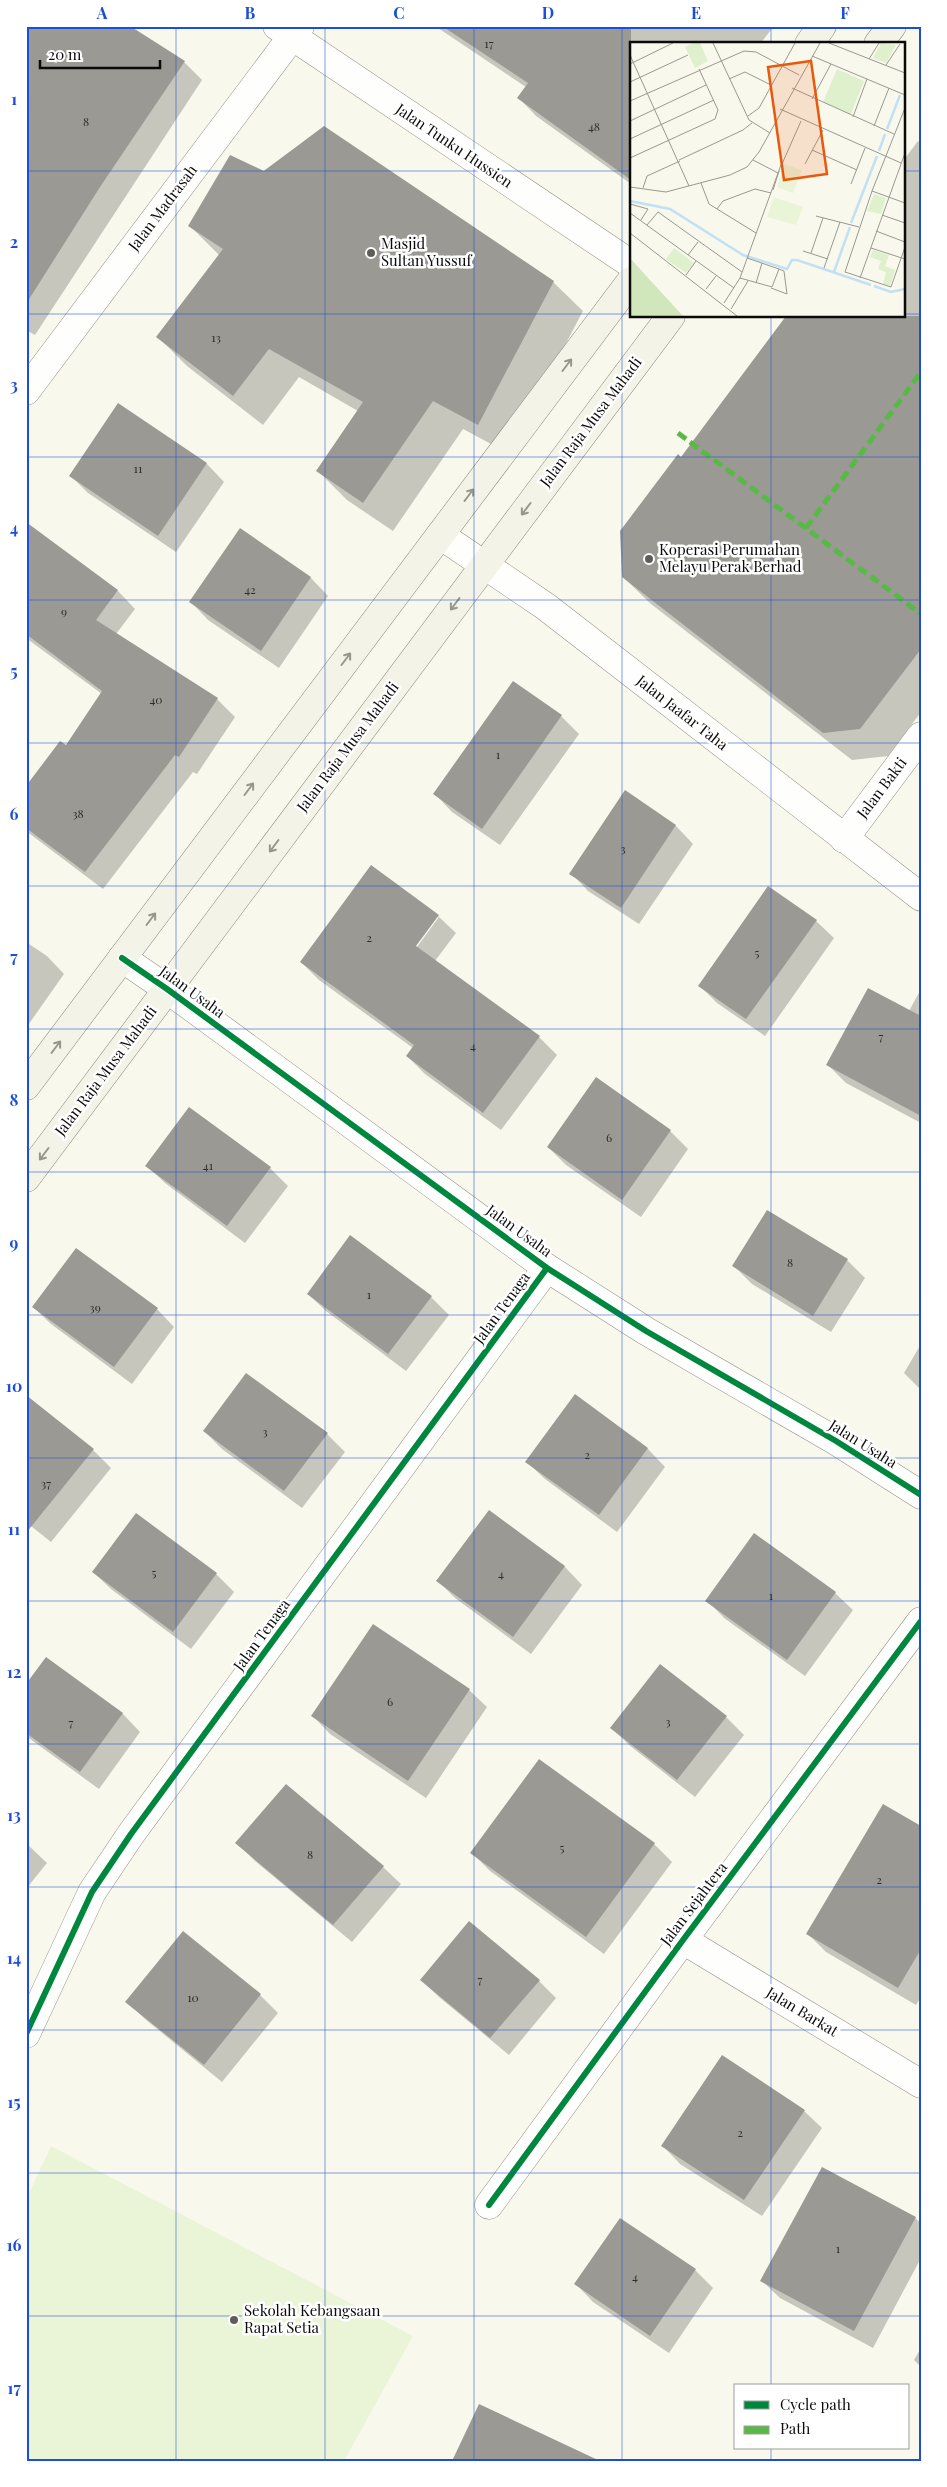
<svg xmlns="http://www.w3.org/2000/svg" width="947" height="2487" font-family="'Playfair Display',serif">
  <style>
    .pitch { fill: #eaf4d6 }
    .shadow { fill: #0003; fill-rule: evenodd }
    .building { fill: #9b9993 }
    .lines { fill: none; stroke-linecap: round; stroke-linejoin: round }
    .minor-casing { stroke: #92918c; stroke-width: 29 }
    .secondary-casing { stroke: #888883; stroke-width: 29 }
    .minor { stroke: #fefefc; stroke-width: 28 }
    .secondary { stroke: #f4f3e7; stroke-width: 28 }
    .quiet { stroke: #58b947; stroke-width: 5; stroke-dasharray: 10 5; stroke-linecap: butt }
    .cycleway-casing { stroke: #fff; stroke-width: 9 }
    .cycleway { stroke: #00873e; stroke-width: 6 }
    .oneway { stroke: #96968f }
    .grid { fill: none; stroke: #1d4ed8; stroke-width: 1; stroke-opacity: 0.55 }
    .poi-dot { fill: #5e5d59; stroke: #fff; stroke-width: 2 }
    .labels { text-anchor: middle; stroke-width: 5; stroke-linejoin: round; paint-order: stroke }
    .number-label { font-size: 12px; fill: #2e2e2c }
    .street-label { font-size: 15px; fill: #0a0a0a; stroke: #fff }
    .poi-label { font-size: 15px; fill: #0a0a0a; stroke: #fff; text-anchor: start }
    .inset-river { fill: none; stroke: #c2e0f4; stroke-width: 2.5 }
    .inset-road { fill: none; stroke: #999992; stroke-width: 1 }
    .view { fill: #e8590c; fill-opacity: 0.15; stroke: #e8590c; stroke-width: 2.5 }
    .inset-edge { fill: none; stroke: #0a0a0a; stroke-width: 2.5 }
    .neatline { fill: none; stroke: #1d4ed8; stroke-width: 2 }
    .grid-label { font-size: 16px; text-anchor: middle; font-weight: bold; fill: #1d4ed8 }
  </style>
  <rect width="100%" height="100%" fill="#f9f8ed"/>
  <!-- pitch -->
  <path class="pitch" d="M51 2146 413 2336 344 2461H26V2200Z"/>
  <!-- shadow -->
  <path class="shadow" d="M26 26 184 62 202 80 35 335 26 330Z
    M435 26H774L760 44H631V184L536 116 519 98 526 87Z
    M324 127 553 282 583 311 508 453 463 429 393 531 347 500 318 471 358 411 299 377 263 425 187 366 158 337 220 256 189 225Z
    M918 141 921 144V712L888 756 852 760 651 604 623 577 681 458 903 316V161Z
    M118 405 207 464 224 482 176 552 88 493 70 475Z
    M26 523 118 591 135 609 116 634 217 699 235 717 197 774 193 772 103 889 26 831V788L67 747 102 694 26 638Z
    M240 530 311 578 328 596 279 668 208 620 191 602Z
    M513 683 561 716 579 734 500 845 452 812 435 794Z
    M625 792 676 826 693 844 639 924 588 891 571 873Z
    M438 916 456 933 435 961 539 1037 557 1055 501 1130 425 1074 407 1056 413 1048 319 980 301 962ZM436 917H439L414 951 412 950Z
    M816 921 834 938 765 1036 717 1003 700 986Z
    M26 942 47 956 64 974 26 1028Z
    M921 989V1123L846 1083 828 1065 909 1011Z
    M670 1131 688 1149 641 1217 566 1165 548 1147Z
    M147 1166 270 1168 288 1186 245 1243 165 1183Z
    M768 1211 847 1260 865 1278 831 1332 752 1284 734 1266Z
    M308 1294 431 1297 449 1315 406 1371 326 1311Z
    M33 1307 157 1309 174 1327 132 1384 51 1324Z
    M921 1344V1390L904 1373Z
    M247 1375 327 1434 345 1452 302 1508 222 1449 204 1431Z
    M26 1396 93 1450 111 1468 51 1542 26 1522Z
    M575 1396 648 1449 665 1467 617 1532 545 1479 527 1462Z
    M489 1512 565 1567 582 1585 531 1654 455 1598 438 1581Z
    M136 1515 216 1574 234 1592 191 1649 111 1589 93 1572Z
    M835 1593 853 1610 805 1676 724 1618 707 1600Z
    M46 1659 123 1714 140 1732 99 1789 26 1736V1686Z
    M469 1690 487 1707 426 1798 330 1734 313 1716Z
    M726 1717 744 1735 695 1797 629 1745 612 1728Z
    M921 1828V1997L916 2005 826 1952 808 1934Z
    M26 1843 47 1863 26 1889Z
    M237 1843 383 1867 401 1884 352 1942 255 1861Z
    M654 1844 672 1862 604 1954 490 1871 472 1853Z
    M183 1933 260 1995 278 2013 222 2082 145 2019 127 2002Z
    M421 1980 539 1981 556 1998 509 2055 439 1997Z
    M804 2111 822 2128 762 2216 680 2164 663 2146Z
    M915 2218 921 2223V2258L873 2348 780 2298 762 2281Z
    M620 2219 695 2270 713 2288 669 2353 593 2302 576 2284Z
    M921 2348V2367L914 2360Z"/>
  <!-- building -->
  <path class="building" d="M26 26H130L185 61 100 187 26 304Z
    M442 26H631V180L517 98 528 83Z
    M324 126 554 281 478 425 433 401 363 503 316 471 363 402 269 349 233 396 156 337 223 249 188 226 230 155 264 171Z
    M786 316H921V649L860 729 823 733 622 577 620 531 678 454 681 457Z
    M118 403 207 463 158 536 69 476Z
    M26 522 118 590 96 620 218 698 179 757 175 755 85 872 26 828V786L60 741 66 745 102 691 26 634Z
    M240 528 311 577 261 651 189 602Z
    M513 681 562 715 482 829 433 794Z
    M625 790 676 825 621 908 569 874Z
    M371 865 439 915 416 946 540 1036 483 1113 406 1056 414 1045 300 962Z
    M768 886 817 920 746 1019 698 986Z
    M868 988 921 1016V1116L826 1065Z
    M596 1077 671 1130 622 1200 547 1147Z
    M189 1107 271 1167 227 1226 145 1166Z
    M767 1210 848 1259 813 1316 732 1266Z
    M350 1235 432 1296 388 1354 307 1294Z
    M76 1248 158 1308 114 1367 32 1307Z
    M246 1373 328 1433 284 1491 203 1431Z
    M575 1394 648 1448 599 1515 525 1462Z
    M26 1395 94 1449 26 1533Z
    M489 1510 565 1566 513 1637 436 1581Z
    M136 1513 217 1573 173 1632 92 1572Z
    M754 1533 836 1592 787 1660 705 1601Z
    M373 1624 470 1689 408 1781 311 1716Z
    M46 1657 123 1713 80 1772 26 1733V1684Z
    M660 1664 727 1716 677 1780 610 1728Z
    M539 1759 655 1843 586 1937 470 1853Z
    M286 1784 384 1866 333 1925 235 1843Z
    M883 1804 921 1826V1949L898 1988 806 1934Z
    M469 1921 540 1980 490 2038 420 1980Z
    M183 1931 261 1994 204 2065 125 2002Z
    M722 2055 805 2110 744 2200 661 2146Z
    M822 2167 916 2217 854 2331 760 2281Z
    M620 2218 696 2269 650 2336 574 2284Z
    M479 2404 600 2461H452Z"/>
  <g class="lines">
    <defs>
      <path id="minor" d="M277 26 631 264
        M26 391 300 26
        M440 535 545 606 921 897
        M844 839 921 736
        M122 958 167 989 547 1268 646 1331 836 1441 921 1495
        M683 1940 921 2084
        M26 2034 92 1892 131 1834 547 1268
        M489 2205 683 1940 921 1621"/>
      <path id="secondary" d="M809 44 822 26
        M878 44 892 26
        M26 1086 631 281
        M26 1178 671 316"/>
    </defs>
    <!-- minor casing -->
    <use href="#minor" class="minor-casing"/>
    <!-- secondary casing -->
    <use href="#secondary" class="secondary-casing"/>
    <!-- minor -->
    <use href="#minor" class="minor"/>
    <!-- secondary -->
    <use href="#secondary" class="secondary"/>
    <!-- quiet -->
    <path class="quiet" d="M678 433 921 614
      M806 528 921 372"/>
    <defs>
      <path id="cycleway" d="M122 958 167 989 547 1268 646 1331 836 1441 921 1495
        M26 2034 92 1892 131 1834 547 1268
        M489 2205 683 1940 921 1621"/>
    </defs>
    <!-- cycleway casing -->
    <use href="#cycleway" class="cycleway-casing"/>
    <!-- cycleway -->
    <use href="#cycleway" class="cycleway"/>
  </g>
  <!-- one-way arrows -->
  <defs><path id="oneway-shaft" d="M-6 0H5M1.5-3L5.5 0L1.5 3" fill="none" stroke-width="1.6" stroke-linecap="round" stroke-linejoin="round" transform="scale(1.25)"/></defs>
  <g class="oneway">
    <use href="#oneway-shaft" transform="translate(567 365) rotate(-53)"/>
    <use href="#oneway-shaft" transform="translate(469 495) rotate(-53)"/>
    <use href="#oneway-shaft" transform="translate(526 509) rotate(127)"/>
    <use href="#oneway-shaft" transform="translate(455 604) rotate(127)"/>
    <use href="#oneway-shaft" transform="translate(346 659) rotate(-53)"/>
    <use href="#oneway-shaft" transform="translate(249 789) rotate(-53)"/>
    <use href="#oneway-shaft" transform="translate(274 846) rotate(127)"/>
    <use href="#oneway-shaft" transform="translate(151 919) rotate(-53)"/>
    <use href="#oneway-shaft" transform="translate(56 1047) rotate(-53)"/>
    <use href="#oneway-shaft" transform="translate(44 1154) rotate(127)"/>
  </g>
  <!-- grid -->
  <path class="grid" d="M176 26V2461M325 26V2461M474 26V2461M622 26V2461M771 26V44M26 171H631M903 171H921M26 314H631M903 314H921M771 316V2386M26 457H921M26 600H921M26 743H921M26 886H921M26 1029H921M26 1172H921M26 1315H921M26 1458H921M26 1601H921M26 1744H921M26 1887H921M26 2030H921M26 2173H921M26 2316H921M771 2448V2461"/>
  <!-- markers -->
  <g class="poi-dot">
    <circle cx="371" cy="253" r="5"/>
    <circle cx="649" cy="559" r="5"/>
    <circle cx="234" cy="2320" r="5"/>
  </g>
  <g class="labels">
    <!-- number labels -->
    <g class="number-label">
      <text x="489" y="48">17</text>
      <text x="86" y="126">8</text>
      <text x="594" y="131">48</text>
      <text x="216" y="342">13</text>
      <text x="138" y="473">11</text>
      <text x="250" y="594">42</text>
      <text x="64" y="616">9</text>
      <text x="156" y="704">40</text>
      <text x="498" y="759">1</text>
      <text x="78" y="818">38</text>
      <text x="623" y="853">3</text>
      <text x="369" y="942">2</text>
      <text x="757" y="957">5</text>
      <text x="881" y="1041">7</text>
      <text x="473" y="1050">4</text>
      <text x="609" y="1142">6</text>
      <text x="208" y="1170">41</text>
      <text x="790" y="1267">8</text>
      <text x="369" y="1299">1</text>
      <text x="95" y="1312">39</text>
      <text x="265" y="1436">3</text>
      <text x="587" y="1459">2</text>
      <text x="46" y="1488">37</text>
      <text x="154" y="1577">5</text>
      <text x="501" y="1578">4</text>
      <text x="771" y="1600">1</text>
      <text x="390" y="1706">6</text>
      <text x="668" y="1726">3</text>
      <text x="71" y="1727">7</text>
      <text x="562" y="1852">5</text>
      <text x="310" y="1859">8</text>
      <text x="879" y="1884">2</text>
      <text x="480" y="1984">7</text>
      <text x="193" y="2002">10</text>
      <text x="740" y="2137">2</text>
      <text x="838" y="2253">1</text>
      <text x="635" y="2281">4</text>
    </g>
    <!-- street labels -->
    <g class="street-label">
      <text transform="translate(454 146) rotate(34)" y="5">Jalan Tunku Hussien</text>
      <text transform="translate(163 208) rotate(-53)" y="5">Jalan Madrasah</text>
      <text transform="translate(591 422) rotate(-53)" y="5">Jalan Raja Musa Mahadi</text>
      <text transform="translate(682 713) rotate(38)" y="5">Jalan Jaafar Taha</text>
      <text transform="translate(348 747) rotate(-53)" y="5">Jalan Raja Musa Mahadi</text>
      <text transform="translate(882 788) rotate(-53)" y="5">Jalan Bakti</text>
      <text transform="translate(192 992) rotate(36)" y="5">Jalan Usaha</text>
      <text transform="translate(106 1071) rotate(-53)" y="5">Jalan Raja Musa Mahadi</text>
      <text transform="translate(519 1231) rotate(36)" y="5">Jalan Usaha</text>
      <text transform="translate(502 1308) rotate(-54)" y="5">Jalan Tenaga</text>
      <text transform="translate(863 1444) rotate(32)" y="5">Jalan Usaha</text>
      <text transform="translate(262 1635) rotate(-54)" y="5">Jalan Tenaga</text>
      <text transform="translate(694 1904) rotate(-53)" y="5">Jalan Sejahtera</text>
      <text transform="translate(802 2012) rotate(31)" y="5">Jalan Barkat</text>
    </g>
    <!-- poi labels -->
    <g class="poi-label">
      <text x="381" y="249">Masjid<tspan x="381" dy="17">Sultan Yussuf</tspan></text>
      <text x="659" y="555">Koperasi Perumahan<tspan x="659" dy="17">Melayu Perak Berhad</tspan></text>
      <text x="244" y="2316">Sekolah Kebangsaan<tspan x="244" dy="17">Rapat Setia</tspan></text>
    </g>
  </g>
  <!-- overview -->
  <g transform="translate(630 42)">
    <rect width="275" height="275" fill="#f9f8ed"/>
    <path d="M63 1H70L78 19 65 26 55 5ZM251 1 266 3 256 21 243 16ZM207 27 234 39 221 72 193 60ZM244 152 256 156 251 172 237 169ZM44 206 64 221 56 231 36 217ZM243 208 259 213 255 224 265 228 260 244 253 242 256 230 248 227 251 219 240 215Z" fill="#dff0cc"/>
    <path d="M0 216 19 237 53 274H0Z" fill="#cfe7ba"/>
    <path d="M154 122 172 128 163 151 147 145ZM144 155 173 165 166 183 137 175Z" fill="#eaf4d6"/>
    <path class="inset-river" d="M257 87 270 53M249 109 255 92M0 159 40 167 113 213 157 227 162 218H167L241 243M221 181 247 114M204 230 220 185M244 244 261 250 275 247"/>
    <path class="inset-road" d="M83 1 119 78 140 91M199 1 275 31M0 13 59 144M182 14 275 53M239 17 249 1M0 22 43 1M256 23 270 2M99 37 115 30 141 43M0 40 58 13M162 46 264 92M182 57 201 22M0 59 114 9 126 10 169 33M275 66 242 149 215 230 261 245 275 205M150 67 271 121M118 74 129 66 165 1M223 75 237 37M0 79 76 43M244 84 259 46M0 97 84 58M182 108 227 128M0 116 85 77 88 68 69 27M49 118 113 88 122 81M123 118 148 131M152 122 171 79M175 122 193 88M71 141 79 162 126 191M221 142 235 106M0 145 36 150 100 133 117 125 129 110 190 1M13 146 17 134 50 119M143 148 149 129M242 149 275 161M0 162 18 167 11 178M87 167 93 159 125 147 141 151M0 171 104 246M252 173 275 181M186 174 229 185M17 183 28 170 112 230M246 189 275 200M0 191 107 274M241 206 275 217M173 209 198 217M181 211 193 176M58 213 68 200M194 226 210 180M56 233 66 219M110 236 142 245 149 227 117 216M230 236 275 111M126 241 132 221M141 246 157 252 154 229 149 227M76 247 86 234M94 261 110 236 152 120M101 267 118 239"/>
    <path class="view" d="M181 19 197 132 154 138 138 25Z"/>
    <rect width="275" height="275" class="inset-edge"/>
  </g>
  <!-- border -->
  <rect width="947" height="2487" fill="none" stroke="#ffffff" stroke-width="55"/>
  <!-- legend -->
  <rect x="734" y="2384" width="175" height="65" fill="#ffffff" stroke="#9d9d9d"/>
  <rect x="744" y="2401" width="25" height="8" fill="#00873e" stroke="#9d9d9d"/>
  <text x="780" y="2410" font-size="15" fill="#0a0a0a">Cycle path</text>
  <rect x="744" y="2426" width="25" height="8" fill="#58b947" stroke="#9d9d9d"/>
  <text x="780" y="2434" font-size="15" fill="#0a0a0a">Path</text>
  <!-- scale -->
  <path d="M40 60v8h120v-8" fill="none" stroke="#0a0a0a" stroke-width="2.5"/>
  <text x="48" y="60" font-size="15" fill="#0a0a0a" stroke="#ffffff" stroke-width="4" paint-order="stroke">20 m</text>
  <rect x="28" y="28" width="892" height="2432" class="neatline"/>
  <g class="grid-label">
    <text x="102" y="19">A</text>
    <text x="250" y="19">B</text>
    <text x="399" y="19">C</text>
    <text x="548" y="19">D</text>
    <text x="696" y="19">E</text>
    <text x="845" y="19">F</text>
    <text x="14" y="105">1</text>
    <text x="14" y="248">2</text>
    <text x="14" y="391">3</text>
    <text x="14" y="534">4</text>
    <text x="14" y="677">5</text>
    <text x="14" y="820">6</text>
    <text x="14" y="963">7</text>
    <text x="14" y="1106">8</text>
    <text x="14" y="1249">9</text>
    <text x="14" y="1392">10</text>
    <text x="14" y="1535">11</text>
    <text x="14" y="1678">12</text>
    <text x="14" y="1821">13</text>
    <text x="14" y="1964">14</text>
    <text x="14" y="2108">15</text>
    <text x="14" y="2251">16</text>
    <text x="14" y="2394">17</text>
  </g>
</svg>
